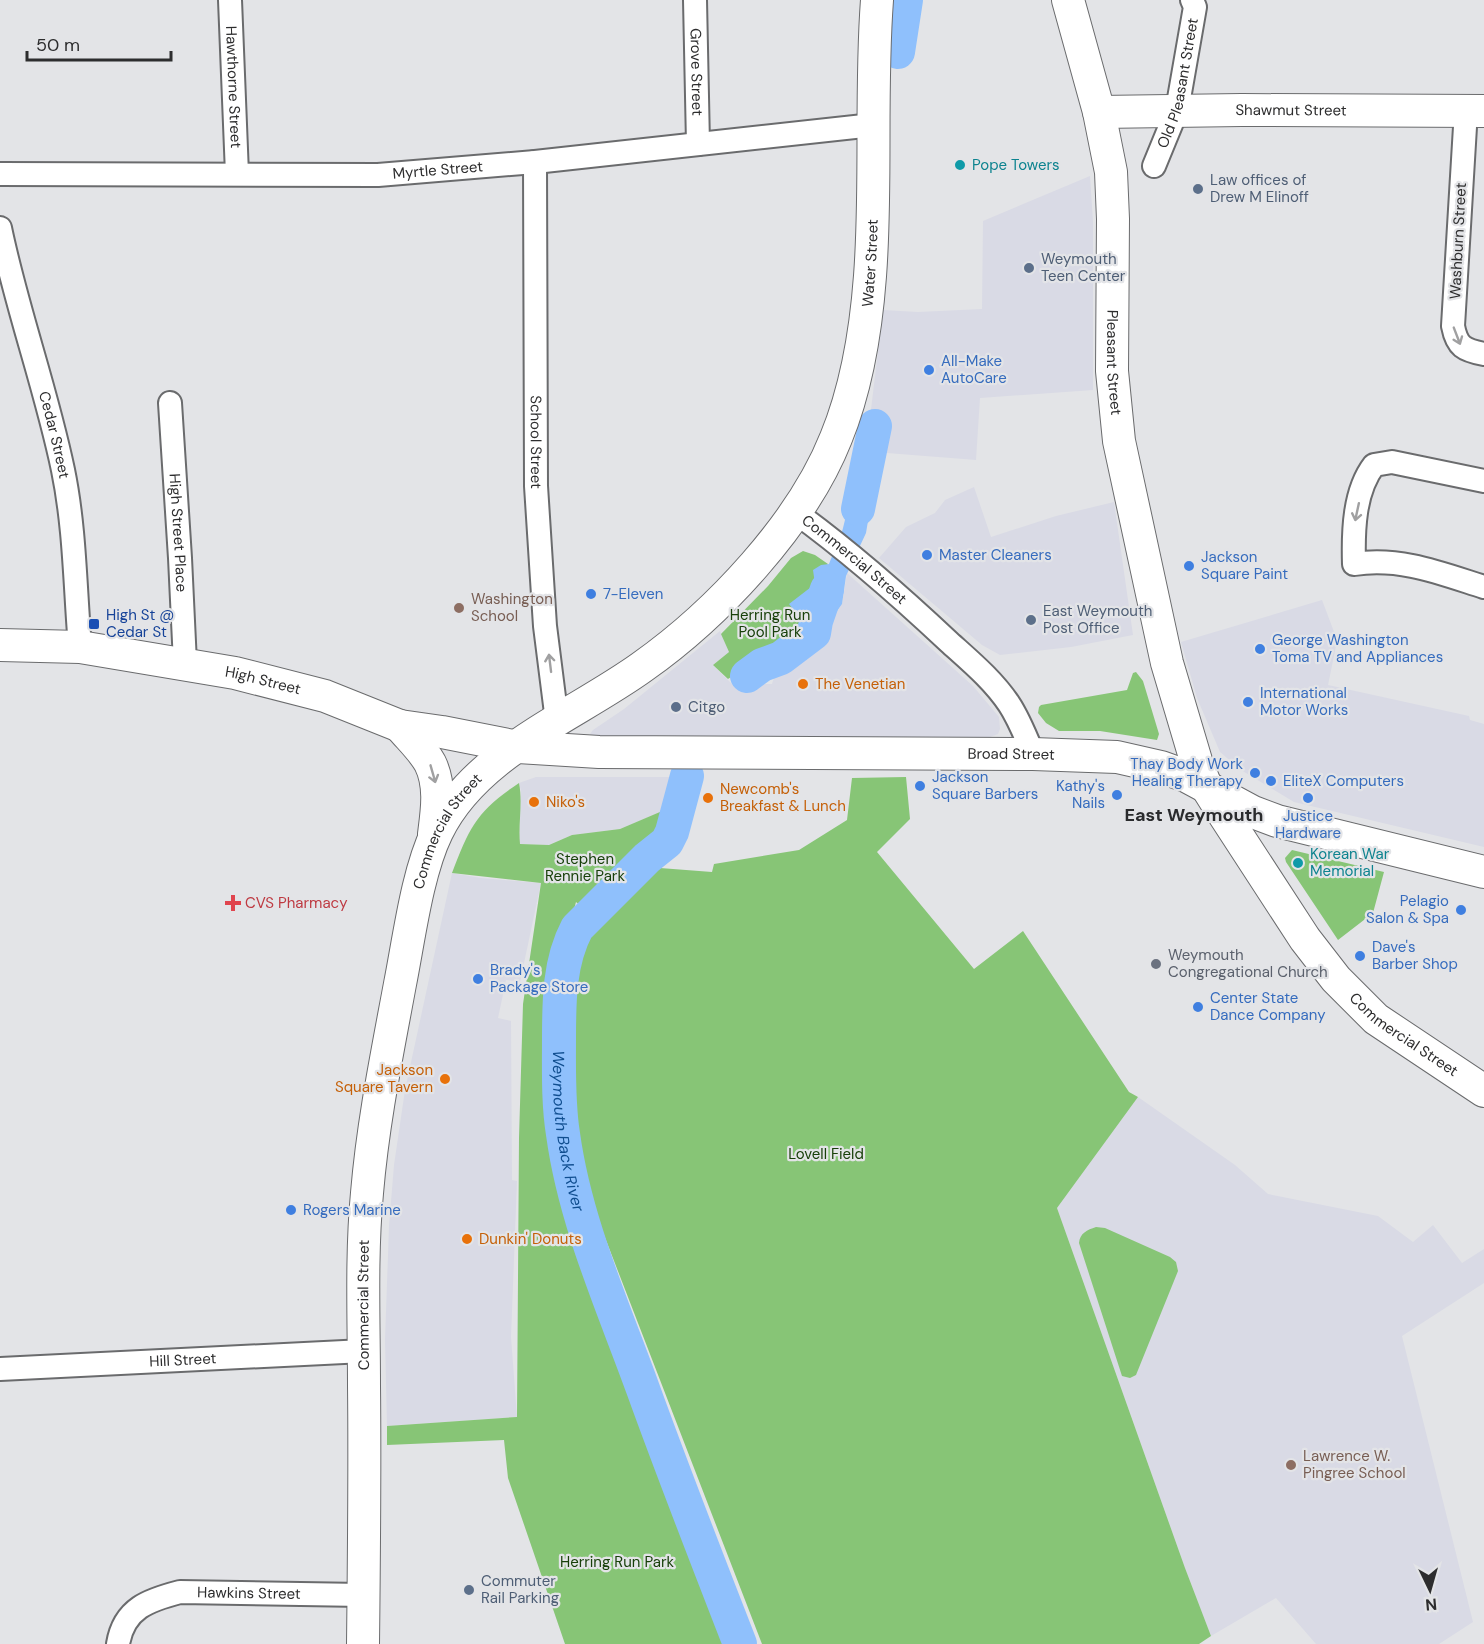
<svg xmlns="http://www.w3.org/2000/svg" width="1484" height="1644" font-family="'DM Sans',sans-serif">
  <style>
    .built { fill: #d9dae5 }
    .green { fill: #87c576 }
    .water { fill: #8fc0fc }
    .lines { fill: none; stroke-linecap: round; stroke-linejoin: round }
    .river { stroke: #8fc0fc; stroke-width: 34 }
    .street-casing { stroke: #6a6b6d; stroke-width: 26 }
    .secondary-casing { stroke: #6a6b6d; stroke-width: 34 }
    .street { stroke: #fff; stroke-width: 22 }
    .secondary { stroke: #fff; stroke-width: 32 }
    .oneway { stroke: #a0a0a1 }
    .culture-dot { fill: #0f9aa8; stroke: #e3e4e7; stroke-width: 2 }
    .service-dot { fill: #5c6f8a; stroke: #e3e4e7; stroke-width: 2 }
    .shop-dot { fill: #3f7fe0; stroke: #e3e4e7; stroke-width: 2 }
    .education-dot { fill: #8d6e63; stroke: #e3e4e7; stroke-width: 2 }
    .transit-dot { fill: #1a4fb4; stroke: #e3e4e7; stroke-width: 2 }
    .food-dot { fill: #e8710a; stroke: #e3e4e7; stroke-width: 2 }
    .health-dot { fill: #e0444e; stroke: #e3e4e7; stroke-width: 2 }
    .worship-dot { fill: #6b7280; stroke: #e3e4e7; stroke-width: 2 }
    .labels { text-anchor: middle; stroke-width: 4.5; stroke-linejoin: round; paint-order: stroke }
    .street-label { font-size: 15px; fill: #2d2d2e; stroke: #e3e4e7 }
    .culture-label { font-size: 15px; fill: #0d838f; stroke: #e3e4e7; text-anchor: start }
    .service-label { font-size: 15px; fill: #4e5e75; stroke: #e3e4e7; text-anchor: start }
    .shop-label { font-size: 15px; fill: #366cbe; stroke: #e3e4e7; text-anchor: start }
    .education-label { font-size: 15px; fill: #785e54; stroke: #e3e4e7; text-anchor: start }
    .transit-label { font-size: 15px; fill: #164399; stroke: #e3e4e7; text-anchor: start }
    .park-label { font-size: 15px; fill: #18400a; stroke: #e3e4e7 }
    .food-label { font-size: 15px; fill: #c56008; stroke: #e3e4e7; text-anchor: start }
    .health-label { font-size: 15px; fill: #be3a42; stroke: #e3e4e7; text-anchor: start }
    .worship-label { font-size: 15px; fill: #5b616d; stroke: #e3e4e7; text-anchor: start }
    .water-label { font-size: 16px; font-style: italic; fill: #104e90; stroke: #e3e4e7 }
    .quarter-label { font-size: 18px; font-weight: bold; fill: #2a2b2d; stroke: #e3e4e7 }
  </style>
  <rect width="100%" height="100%" fill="#e3e4e7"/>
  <!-- built -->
  <path class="built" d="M1090 176 1093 222V390L980 398 976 460 887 453 881 429 869 426 883 310 918 312 982 309 983 221Z
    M974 487 991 537 1056 516 1114 502 1133 635 1071 647 1000 655 982 645 879 558 906 527 935 513 945 500Z
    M847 573 973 686 999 717 1000 729 998 734 985 739 592 737 590 734 593 730 624 709 720 631 729 652 713 665 732 684H772L776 671 829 633 832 619 842 604Z
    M1322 600 1339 645 1336 646 1328 685 1469 716 1470 720 1484 724V847L1294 802 1241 770 1220 752 1197 698 1181 642Z
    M536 777H682L674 806 661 812 620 829 572 835 549 845 519 844 521 791 519 783Z
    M452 873 481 878 541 883 520 982 506 980 498 1018 511 1021 512 1180 517 1181 511 1337 517 1417 387 1426 385 1340 389 1226 394 1165 405 1090Z
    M1138 1097 1235 1165 1268 1194 1378 1216 1413 1242 1433 1225 1462 1263 1484 1249V1283L1402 1336 1473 1622 1439 1644H1316L1276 1598 1211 1636 1185 1568 1057 1208Z"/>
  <!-- green -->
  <path class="green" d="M803 551 815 555 828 564 797 614 809 628C783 648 755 661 728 679L713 665 729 652 721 634 768 586 791 558Z
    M1136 672 1143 681 1159 734 1157 740 1100 731H1059L1046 723 1038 713 1039 707 1041 705 1127 690 1133 673Z
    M906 777 910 819 877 852 974 969 1023 931 1129 1092 1138 1097 1057 1208 1185 1568 1211 1636 1199 1644H762L570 1147 564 1079 565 1024 568 980 578 941 588 925 642 877 660 868 712 872 714 864 799 850 847 820 852 778Z
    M519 783C523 802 518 824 520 844L549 845 572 835 620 829 674 806 665 835 587 912 576 902 557 973 553 1003 555 1176 570 1224 731 1644H565L508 1478 504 1440 387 1445V1426L517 1417 519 1138 523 1004 541 883 452 873C470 826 477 811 519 783Z
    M1292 850 1384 872 1373 913 1338 940 1286 862 1285 858Z
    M1096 1227 1105 1228 1170 1257 1176 1262 1178 1271 1136 1375 1130 1378 1122 1376 1079 1243C1080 1233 1087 1230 1096 1227Z"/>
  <!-- water -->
  <path class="water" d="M869 465 871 503 866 533 846 576 842 604 820 635 810 631 789 604 815 584 813 570 821 565 829 564C834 551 841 538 844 524 850 499 852 485 869 465Z"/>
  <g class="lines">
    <!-- river -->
    <g class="river">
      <path d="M898 52 906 0"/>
      <path d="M858 509 875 426"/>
      <path d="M747 676 762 665 781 658 814 633 816 621 827 589"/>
      <path id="s1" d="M687 776 672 832 667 842 647 858 577 928C559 962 559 1001 559 1039 559 1070 558 1103 563 1134 575 1222 613 1306 643 1389 674 1475 707 1559 740 1644"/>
    </g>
    <defs>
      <g id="street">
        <path id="s2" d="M230 0 237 174"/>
        <path id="s3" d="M695 0 698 144"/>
        <path d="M1466 110 1453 326C1457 347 1464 350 1484 354"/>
        <path id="s4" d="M535 162 536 486 545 626 557 721"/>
        <path id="s5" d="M1154 166 1177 110 1195 7 1192 0"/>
        <path id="s6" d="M0 174 378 175 535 162 873 125"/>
        <path id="s7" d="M0 228C17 310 46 388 63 470 75 528 75 588 80 647"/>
        <path id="s8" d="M170 403 180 558 185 663"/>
        <path d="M1484 481 1392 462 1374 465C1354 491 1353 531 1354 564 1401 557 1440 573 1484 587"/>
        <path id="s9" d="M795 512C849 551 900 596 949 642 970 661 993 680 1009 704 1019 719 1026 737 1033 754"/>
        <path id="s10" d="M0 1369 364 1351"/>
        <path id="s11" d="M118 1644C124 1608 149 1600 180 1592L363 1595"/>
      </g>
      <g id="secondary">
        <path id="s12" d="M1068 0 1099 112 1111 172 1113 219 1112 371 1119 441 1167 663 1197 764 1206 786 1221 810 1305 939 1336 979 1376 1019 1484 1091"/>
        <path id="s13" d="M1099 112 1242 110 1484 111"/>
        <path id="s14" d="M0 645 80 647 235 673 325 696 400 726 442 732 518 747 599 752 1033 754 1117 757 1161 767 1186 776 1253 812 1277 821 1484 872"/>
        <path d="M400 726C410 738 423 750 430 763 441 785 437 811 434 834"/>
        <path id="s15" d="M363 1644C364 1558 365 1472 364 1386 364 1322 361 1257 367 1193 373 1122 387 1054 400 984 409 939 417 873 437 832 475 753 574 716 642 667 717 614 802 524 836 438 857 387 866 330 870 276 877 184 870 92 877 0"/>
      </g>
    </defs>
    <!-- street casing -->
    <use href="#street" class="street-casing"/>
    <!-- secondary casing -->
    <use href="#secondary" class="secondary-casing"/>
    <!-- street -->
    <use href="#street" class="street"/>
    <!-- secondary -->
    <use href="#secondary" class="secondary"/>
  </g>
  <!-- one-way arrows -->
  <defs><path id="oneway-shaft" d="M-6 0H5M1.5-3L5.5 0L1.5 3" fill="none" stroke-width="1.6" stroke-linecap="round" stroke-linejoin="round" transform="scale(1.5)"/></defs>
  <g class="oneway">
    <use href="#oneway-shaft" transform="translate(1457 336) rotate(69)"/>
    <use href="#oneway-shaft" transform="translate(1357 512) rotate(102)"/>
    <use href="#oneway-shaft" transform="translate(550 663) rotate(-97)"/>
    <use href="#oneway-shaft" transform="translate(433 774) rotate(74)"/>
  </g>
  <!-- markers -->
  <g class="culture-dot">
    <circle cx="960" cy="165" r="6"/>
    <circle cx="1298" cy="863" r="6"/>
  </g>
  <g class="service-dot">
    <circle cx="1198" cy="189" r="6"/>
    <circle cx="1029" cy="268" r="6"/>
    <circle cx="1031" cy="620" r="6"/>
    <circle cx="676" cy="707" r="6"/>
    <circle cx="469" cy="1590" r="6"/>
  </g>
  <g class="shop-dot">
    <circle cx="929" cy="370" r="6"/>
    <circle cx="927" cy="555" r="6"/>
    <circle cx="1189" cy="566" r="6"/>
    <circle cx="591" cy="594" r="6"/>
    <circle cx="1260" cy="649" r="6"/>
    <circle cx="1248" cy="702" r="6"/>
    <circle cx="1255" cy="773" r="6"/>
    <circle cx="1271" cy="781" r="6"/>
    <circle cx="920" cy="786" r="6"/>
    <circle cx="1117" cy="795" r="6"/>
    <circle cx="1308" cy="798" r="6"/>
    <circle cx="1461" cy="910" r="6"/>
    <circle cx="1360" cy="956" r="6"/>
    <circle cx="478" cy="979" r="6"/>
    <circle cx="1198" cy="1007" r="6"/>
    <circle cx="291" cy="1210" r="6"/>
  </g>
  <g class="education-dot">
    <circle cx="459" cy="608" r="6"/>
    <circle cx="1291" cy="1465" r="6"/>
  </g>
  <rect class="transit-dot" x="88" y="618" width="12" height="12" rx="3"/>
  <g class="food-dot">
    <circle cx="803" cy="684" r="6"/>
    <circle cx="708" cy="798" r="6"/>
    <circle cx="534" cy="802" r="6"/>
    <circle cx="445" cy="1079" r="6"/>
    <circle cx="467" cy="1239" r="6"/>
  </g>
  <path class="health-dot" d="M230 894h6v6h6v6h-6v6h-6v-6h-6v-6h6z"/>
  <circle class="worship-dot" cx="1156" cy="964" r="6"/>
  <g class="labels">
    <!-- street labels -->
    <g class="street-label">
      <text dy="5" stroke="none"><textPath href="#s3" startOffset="72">Grove Street</textPath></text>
      <text dy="5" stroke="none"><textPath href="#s5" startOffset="87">Old Pleasant Street</textPath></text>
      <text dy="5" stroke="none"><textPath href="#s2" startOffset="87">Hawthorne Street</textPath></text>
      <text dy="5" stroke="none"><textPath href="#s13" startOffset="192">Shawmut Street</textPath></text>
      <text dy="5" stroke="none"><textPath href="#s6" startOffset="438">Myrtle Street</textPath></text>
      <text transform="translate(1458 241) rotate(-87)" y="5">Washburn Street</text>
      <text dy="5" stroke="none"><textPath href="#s15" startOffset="1569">Water Street</textPath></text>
      <text dy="5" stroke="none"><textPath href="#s12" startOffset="368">Pleasant Street</textPath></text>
      <text dy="5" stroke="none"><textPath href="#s7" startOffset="214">Cedar Street</textPath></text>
      <text dy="5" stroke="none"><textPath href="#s4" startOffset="280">School Street</textPath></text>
      <text dy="5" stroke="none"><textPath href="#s8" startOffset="130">High Street Place</textPath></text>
      <text dy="5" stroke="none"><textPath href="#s9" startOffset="76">Commercial Street</textPath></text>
      <text dy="5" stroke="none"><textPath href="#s14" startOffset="266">High Street</textPath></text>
      <text dy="5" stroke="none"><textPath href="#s14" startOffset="1024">Broad Street</textPath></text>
      <text dy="5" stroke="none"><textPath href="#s15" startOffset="825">Commercial Street</textPath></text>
      <text dy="5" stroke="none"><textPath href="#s12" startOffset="1124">Commercial Street</textPath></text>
      <text dy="5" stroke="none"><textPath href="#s15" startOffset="339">Commercial Street</textPath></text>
      <text dy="5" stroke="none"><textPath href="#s10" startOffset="183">Hill Street</textPath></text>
      <text dy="5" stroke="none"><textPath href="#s11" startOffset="156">Hawkins Street</textPath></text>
    </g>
    <!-- culture labels -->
    <g class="culture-label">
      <text x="972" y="170">Pope Towers</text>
      <text x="1310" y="859">Korean War<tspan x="1310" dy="17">Memorial</tspan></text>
    </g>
    <!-- service labels -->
    <g class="service-label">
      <text x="1210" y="185">Law offices of<tspan x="1210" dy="17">Drew M Elinoff</tspan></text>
      <text x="1041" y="264">Weymouth<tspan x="1041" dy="17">Teen Center</tspan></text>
      <text x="1043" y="616">East Weymouth<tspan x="1043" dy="17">Post Office</tspan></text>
      <text x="688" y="712">Citgo</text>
      <text x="481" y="1586">Commuter<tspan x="481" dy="17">Rail Parking</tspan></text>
    </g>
    <!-- shop labels -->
    <g class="shop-label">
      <text x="941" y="366">All-Make<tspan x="941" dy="17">AutoCare</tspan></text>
      <text x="939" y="560">Master Cleaners</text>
      <text x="1201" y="562">Jackson<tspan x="1201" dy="17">Square Paint</tspan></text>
      <text x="603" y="599">7-Eleven</text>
      <text x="1272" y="645">George Washington<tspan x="1272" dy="17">Toma TV and Appliances</tspan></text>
      <text x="1260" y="698">International<tspan x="1260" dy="17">Motor Works</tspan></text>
      <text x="1243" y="769" text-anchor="end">Thay Body Work<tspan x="1243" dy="17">Healing Therapy</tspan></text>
      <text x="932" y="782">Jackson<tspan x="932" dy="17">Square Barbers</tspan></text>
      <text x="1283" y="786">EliteX Computers</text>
      <text x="1105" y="791" text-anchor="end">Kathy's<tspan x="1105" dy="17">Nails</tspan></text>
      <text x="1308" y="821" text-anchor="middle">Justice<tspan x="1308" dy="17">Hardware</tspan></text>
      <text x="1449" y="906" text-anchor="end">Pelagio<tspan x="1449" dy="17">Salon &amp; Spa</tspan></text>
      <text x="1372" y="952">Dave's<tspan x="1372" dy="17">Barber Shop</tspan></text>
      <text x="490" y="975">Brady's<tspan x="490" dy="17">Package Store</tspan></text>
      <text x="1210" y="1003">Center State<tspan x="1210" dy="17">Dance Company</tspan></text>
      <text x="303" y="1215">Rogers Marine</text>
    </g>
    <!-- education labels -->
    <g class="education-label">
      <text x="471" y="604">Washington<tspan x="471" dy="17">School</tspan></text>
      <text x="1303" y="1461">Lawrence W.<tspan x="1303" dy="17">Pingree School</tspan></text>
    </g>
    <!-- transit labels -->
    <g class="transit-label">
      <text x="106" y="620">High St @<tspan x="106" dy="17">Cedar St</tspan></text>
    </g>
    <!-- park labels -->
    <g class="park-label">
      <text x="770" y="620">Herring Run<tspan x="770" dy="17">Pool Park</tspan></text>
      <text x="585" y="864">Stephen<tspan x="585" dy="17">Rennie Park</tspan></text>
      <text x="826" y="1159">Lovell Field</text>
      <text x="617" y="1567">Herring Run Park</text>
    </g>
    <!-- food labels -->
    <g class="food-label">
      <text x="815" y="689">The Venetian</text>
      <text x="720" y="794">Newcomb's<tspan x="720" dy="17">Breakfast &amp; Lunch</tspan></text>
      <text x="546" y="807">Niko's</text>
      <text x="433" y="1075" text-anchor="end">Jackson<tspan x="433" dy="17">Square Tavern</tspan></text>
      <text x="479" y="1244">Dunkin' Donuts</text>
    </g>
    <!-- health labels -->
    <g class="health-label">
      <text x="245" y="908">CVS Pharmacy</text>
    </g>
    <!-- worship labels -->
    <g class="worship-label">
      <text x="1168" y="960">Weymouth<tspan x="1168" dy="17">Congregational Church</tspan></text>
    </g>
    <!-- water labels -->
    <g class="water-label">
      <text dy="6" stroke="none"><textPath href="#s1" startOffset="400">Weymouth Back River</textPath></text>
    </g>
    <!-- quarter labels -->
    <g class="quarter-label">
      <text x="1194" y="821">East Weymouth</text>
    </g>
  </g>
  <!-- north arrow -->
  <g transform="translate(1430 1590) rotate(175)" stroke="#e3e4e7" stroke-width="4.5" paint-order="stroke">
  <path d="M0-4.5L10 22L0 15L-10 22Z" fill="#2d2d2e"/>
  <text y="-9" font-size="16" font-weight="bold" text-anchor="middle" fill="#2d2d2e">N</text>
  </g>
  <!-- scale -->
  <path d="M27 51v9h144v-9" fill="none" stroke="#2d2d2e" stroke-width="3"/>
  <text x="36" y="51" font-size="18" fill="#2d2d2e" stroke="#e3e4e7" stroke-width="4.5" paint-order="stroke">50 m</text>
</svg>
